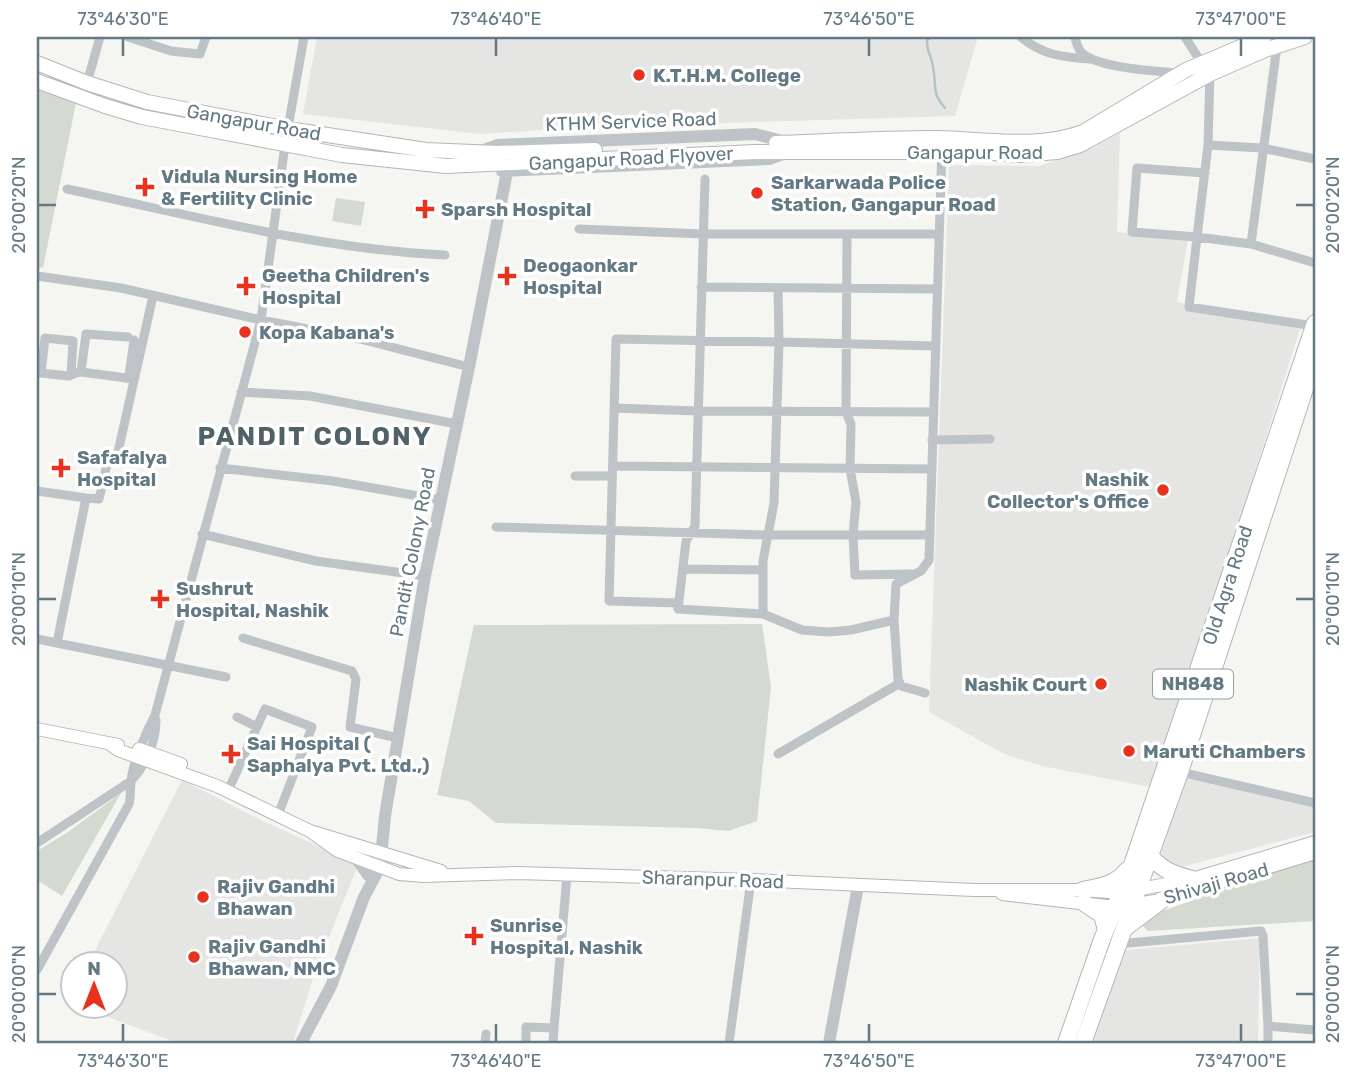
<svg xmlns="http://www.w3.org/2000/svg" width="1352" height="1080" font-family="Rubik,sans-serif">
  <style>
    .built { fill: #e5e6e4 }
    .green { fill: #d5dad0 }
    .lines { fill: none; stroke-linecap: round; stroke-linejoin: round }
    .stream { stroke: #b4c4c6; stroke-width: 2.5 }
    .secondary-casing { stroke: #b0b7ba; stroke-width: 14 }
    .primary-casing { stroke: #b1b7ba; stroke-width: 16 }
    .trunk-casing { stroke: #b3b7ba; stroke-width: 18 }
    .minor { stroke: #bdc3c6; stroke-width: 9 }
    .tertiary { stroke: #bdc3c6; stroke-width: 12 }
    .secondary { stroke: #fff; stroke-width: 12 }
    .primary { stroke: #fff; stroke-width: 14 }
    .trunk { stroke: #fff; stroke-width: 16 }
    .ticks { fill: none; stroke: #637983; stroke-width: 2.5 }
    .poi-dot { fill: #e8321e; stroke: #fff; stroke-width: 2.5 }
    .labels { text-anchor: middle; stroke-width: 7; stroke-linejoin: round; paint-order: stroke }
    .shield { fill: #fff; stroke: #92a1a8; stroke-width: 2 }
    .shield-label { font-size: 18px; font-weight: bold; fill: #637983 }
    .poi-label { font-size: 19px; font-weight: bold; fill: #637983; stroke: #fff; text-anchor: start }
    .street-label { font-size: 19px; fill: #637983; stroke: #fff }
    .district-label { font-size: 26px; font-weight: bold; letter-spacing: 2px; fill: #516168; stroke: #fff }
    .neatline { fill: none; stroke: #637983; stroke-width: 2.5 }
    .ticks-label { font-size: 18px; text-anchor: middle; fill: #637983 }
  </style>
  <rect width="100%" height="100%" fill="#f5f5f1"/>
  <!-- built -->
  <path class="built" d="M317 37H978L955 116 589 127 480 134 303 114Z
    M1120 133 1117 232 1188 240 1177 302 1300 329 1155 788 1042 766 1004 754 929 712 949 165 1039 166 1090 149Z
    M1183 778 1315 806V832L1181 867H1167L1161 853Z
    M182 780 261 820 353 862 357 867 315 972 293 1043H177L82 1007 116 1006V964H88Z
    M1260 938 1258 1043H1092L1125 950Z"/>
  <!-- green -->
  <path class="green" d="M37 86 76 103 43 268 37 267Z
    M336 198 365 202 361 226 332 221Z
    M762 624 771 687 757 821 728 831 697 828 496 823 469 801 437 795 474 625Z
    M121 793 62 896 37 880V851L68 832Z
    M1315 860V921L1148 931 1143 926 1145 920 1151 915 1261 876Z"/>
  <g class="lines">
    <!-- stream -->
    <path class="stream" d="M932 37 927 40C926 51 932 56 933 67 937 86 931 92 945 108"/>
    <defs>
      <path id="secondary" d="M37 729 118 745
        M111 745 118 750 217 786 310 831 441 871
        M139 749 181 764
        M310 831 338 851 362 860 399 874 423 876 518 873 751 880 974 890H1083L1120 893 1192 879 1315 842
        M1002 894 1115 907 1162 900 1315 853"/>
      <path id="primary" d="M37 63 87 83 147 102 288 129 426 150 496 153 595 150
        M37 81 105 106 142 117 342 155 446 166 756 152H979L1021 155 1057 152 1080 145 1210 74 1265 50 1305 37
        M776 143C830 141 884 138 938 138 987 139 1036 149 1083 132L1186 70 1264 37"/>
      <path id="trunk" d="M1150 855C1162 871 1174 874 1192 879
        M1083 890C1101 886 1115 885 1127 870
        M1084 903 1102 915 1106 930
        M1125 928 1162 900
        M1066 1043 1101 942 1133 862 1315 323
        M1083 1043 1180 772 1315 358"/>
    </defs>
    <!-- secondary casing -->
    <use href="#secondary" class="secondary-casing"/>
    <!-- primary casing -->
    <use href="#primary" class="primary-casing"/>
    <!-- trunk casing -->
    <use href="#trunk" class="trunk-casing"/>
    <!-- minor -->
    <path class="minor" d="M128 37 171 51 200 54 206 37
      M1021 37C1042 55 1062 57 1090 59
      M1075 37C1076 42 1078 48 1081 52 1095 68 1157 71 1178 73
      M1185 37 1201 62
      M1210 71 1208 145 1262 148 1315 159
      M87 83 100 37
      M1208 145 1197 237 1251 244 1315 263
      M1205 173 1137 168 1132 232 1197 237 1189 307 1314 326
      M705 179 695 526 686 541 678 609 763 614 802 630 829 632 851 630 894 620
      M67 189C191 215 317 249 445 255
      M579 229 703 234H938
      M847 234 846 412 851 424 850 469 856 502 853 535 855 575 912 574
      M1251 244 1277 46
      M37 276 121 288 261 320 360 339 469 367
      M701 287 936 289
      M81 372 86 334 128 337
      M71 375 73 341 45 338 41 373 69 376C74 374 75 372 81 372L134 379
      M129 376 134 340
      M241 392 310 396 457 424
      M614 408 698 411 933 412
      M932 440 990 439
      M118 452 153 296
      M613 466 931 469
      M220 468 333 481 441 500
      M575 476H612
      M37 491 86 498 57 643
      M86 498 99 499 108 460
      M496 527 767 535H929
      M202 534 316 561 425 576
      M683 569 763 570
      M679 603 609 601 616 339 779 342 778 288
      M763 614V561L774 503 779 342 935 346
      M243 638 352 671 356 679 350 727 398 738
      M37 639 226 677
      M925 693 901 686 898 679 894 620 896 584 921 571 929 560 942 147
      M237 717 257 727
      M778 754 900 683
      M1180 772 1315 803
      M228 791 265 709 312 727 278 815
      M37 843 131 781C146 765 156 742 156 720
      M1118 944 1261 931 1263 936 1268 1026 1315 1030
      M37 970 129 804C131 796 130 790 131 781 133 762 146 732 155 715L261 320 285 145 304 37
      M554 1028 567 875
      M485 1043 486 1034
      M526 1043V1027L554 1028 553 1043
      M729 1043 751 880
      M1268 1043V1026"/>
    <!-- tertiary -->
    <path class="tertiary" d="M481 151 498 145 755 134 786 142
      M502 171 769 159 783 154
      M356 858 368 875
      M301 1043 331 986 364 897 380 867 385 816 425 576 469 367 507 172
      M829 1043 858 886"/>
    <!-- secondary -->
    <use href="#secondary" class="secondary"/>
    <!-- primary -->
    <use href="#primary" class="primary"/>
    <!-- trunk -->
    <use href="#trunk" class="trunk"/>
  </g>
  <!-- ticks -->
  <path class="ticks" d="M123 38V56M496 38V56M869 38V56M1241 38V56M38 205H56M1296 205H1314M38 599H56M1296 599H1314M38 994H56M1296 994H1314M123 1024V1042M496 1024V1042M869 1024V1042M1241 1024V1042"/>
  <!-- markers -->
  <g class="poi-dot">
    <circle cx="639" cy="75" r="7"/>
    <path d="M141.5 176.5h7v7h7v7h-7v7h-7v-7h-7v-7h7z"/>
    <circle cx="757" cy="193" r="7"/>
    <path d="M421.5 198.5h7v7h7v7h-7v7h-7v-7h-7v-7h7z"/>
    <path d="M503.5 265.5h7v7h7v7h-7v7h-7v-7h-7v-7h7z"/>
    <path d="M242.5 275.5h7v7h7v7h-7v7h-7v-7h-7v-7h7z"/>
    <circle cx="245" cy="332" r="7"/>
    <path d="M57.5 457.5h7v7h7v7h-7v7h-7v-7h-7v-7h7z"/>
    <circle cx="1163" cy="490" r="7"/>
    <path d="M156.5 588.5h7v7h7v7h-7v7h-7v-7h-7v-7h7z"/>
    <circle cx="1101" cy="684" r="7"/>
    <circle cx="1129" cy="751" r="7"/>
    <path d="M227.5 743.5h7v7h7v7h-7v7h-7v-7h-7v-7h7z"/>
    <circle cx="203" cy="897" r="7"/>
    <path d="M470.5 925.5h7v7h7v7h-7v7h-7v-7h-7v-7h7z"/>
    <circle cx="194" cy="957" r="7"/>
  </g>
  <g class="labels">
    <!-- shield labels -->
    <rect class="shield" x="1153" y="669.5" width="80" height="29" rx="5"/>
    <g class="shield-label">
      <text x="1193" y="690">NH848</text>
    </g>
    <!-- poi labels -->
    <g class="poi-label">
      <text x="653" y="82">K.T.H.M. College</text>
      <text x="161" y="183">Vidula Nursing Home<tspan x="161" dy="22">&amp; Fertility Clinic</tspan></text>
      <text x="771" y="189">Sarkarwada Police<tspan x="771" dy="22">Station, Gangapur Road</tspan></text>
      <text x="441" y="216">Sparsh Hospital</text>
      <text x="523" y="272">Deogaonkar<tspan x="523" dy="22">Hospital</tspan></text>
      <text x="262" y="282">Geetha Children's<tspan x="262" dy="22">Hospital</tspan></text>
      <text x="259" y="339">Kopa Kabana's</text>
      <text x="77" y="464">Safafalya<tspan x="77" dy="22">Hospital</tspan></text>
      <text x="1149" y="486" text-anchor="end">Nashik<tspan x="1149" dy="22">Collector's Office</tspan></text>
      <text x="176" y="595">Sushrut<tspan x="176" dy="22">Hospital, Nashik</tspan></text>
      <text x="1087" y="691" text-anchor="end">Nashik Court</text>
      <text x="247" y="750">Sai Hospital (<tspan x="247" dy="22">Saphalya Pvt. Ltd.,)</tspan></text>
      <text x="1143" y="758">Maruti Chambers</text>
      <text x="217" y="893">Rajiv Gandhi<tspan x="217" dy="22">Bhawan</tspan></text>
      <text x="490" y="932">Sunrise<tspan x="490" dy="22">Hospital, Nashik</tspan></text>
      <text x="208" y="953">Rajiv Gandhi<tspan x="208" dy="22">Bhawan, NMC</tspan></text>
    </g>
    <!-- street labels -->
    <g class="street-label">
      <text transform="translate(631 121) rotate(-2)" y="7">KTHM Service Road</text>
      <text transform="translate(254 122) rotate(10)" y="7">Gangapur Road</text>
      <text x="975" y="159">Gangapur Road</text>
      <text transform="translate(631 158) rotate(-3)" y="7">Gangapur Road Flyover</text>
      <text transform="translate(412 552) rotate(-79)" y="7">Pandit Colony Road</text>
      <text transform="translate(1227 585) rotate(-72)" y="7">Old Agra Road</text>
      <text transform="translate(713 879) rotate(2)" y="7">Sharanpur Road</text>
      <text transform="translate(1216 883) rotate(-16)" y="7">Shivaji Road</text>
    </g>
    <!-- district labels -->
    <g class="district-label">
      <text x="315" y="445">PANDIT COLONY</text>
    </g>
  </g>
  <!-- border -->
  <rect width="1352" height="1080" fill="none" stroke="#ffffff" stroke-width="77"/>
  <!-- north arrow -->
  <g transform="translate(94 985)"><circle r="33" fill="#ffffff" stroke="#c1c9cd" stroke-width="2"/>
  <path d="M0-5L12 26L0 18L-12 26Z" fill="#e8321e"/>
  <text y="-10" font-size="19" font-weight="bold" text-anchor="middle" fill="#637983">N</text>
  </g>
  <rect x="38" y="38" width="1276" height="1004" class="neatline"/>
  <g class="ticks-label">
    <text x="123" y="25">73°46'30"E</text>
    <text x="496" y="25">73°46'40"E</text>
    <text x="869" y="25">73°46'50"E</text>
    <text x="1241" y="25">73°47'00"E</text>
    <text transform="translate(19 205) rotate(-90)" y="6">20°00'20"N</text>
    <text transform="translate(1333 205) rotate(-90)" y="6">20°00'20"N</text>
    <text transform="translate(19 599) rotate(-90)" y="6">20°00'10"N</text>
    <text transform="translate(1333 599) rotate(-90)" y="6">20°00'10"N</text>
    <text transform="translate(19 994) rotate(-90)" y="6">20°00'00"N</text>
    <text transform="translate(1333 994) rotate(-90)" y="6">20°00'00"N</text>
    <text x="123" y="1067">73°46'30"E</text>
    <text x="496" y="1067">73°46'40"E</text>
    <text x="869" y="1067">73°46'50"E</text>
    <text x="1241" y="1067">73°47'00"E</text>
  </g>
</svg>
